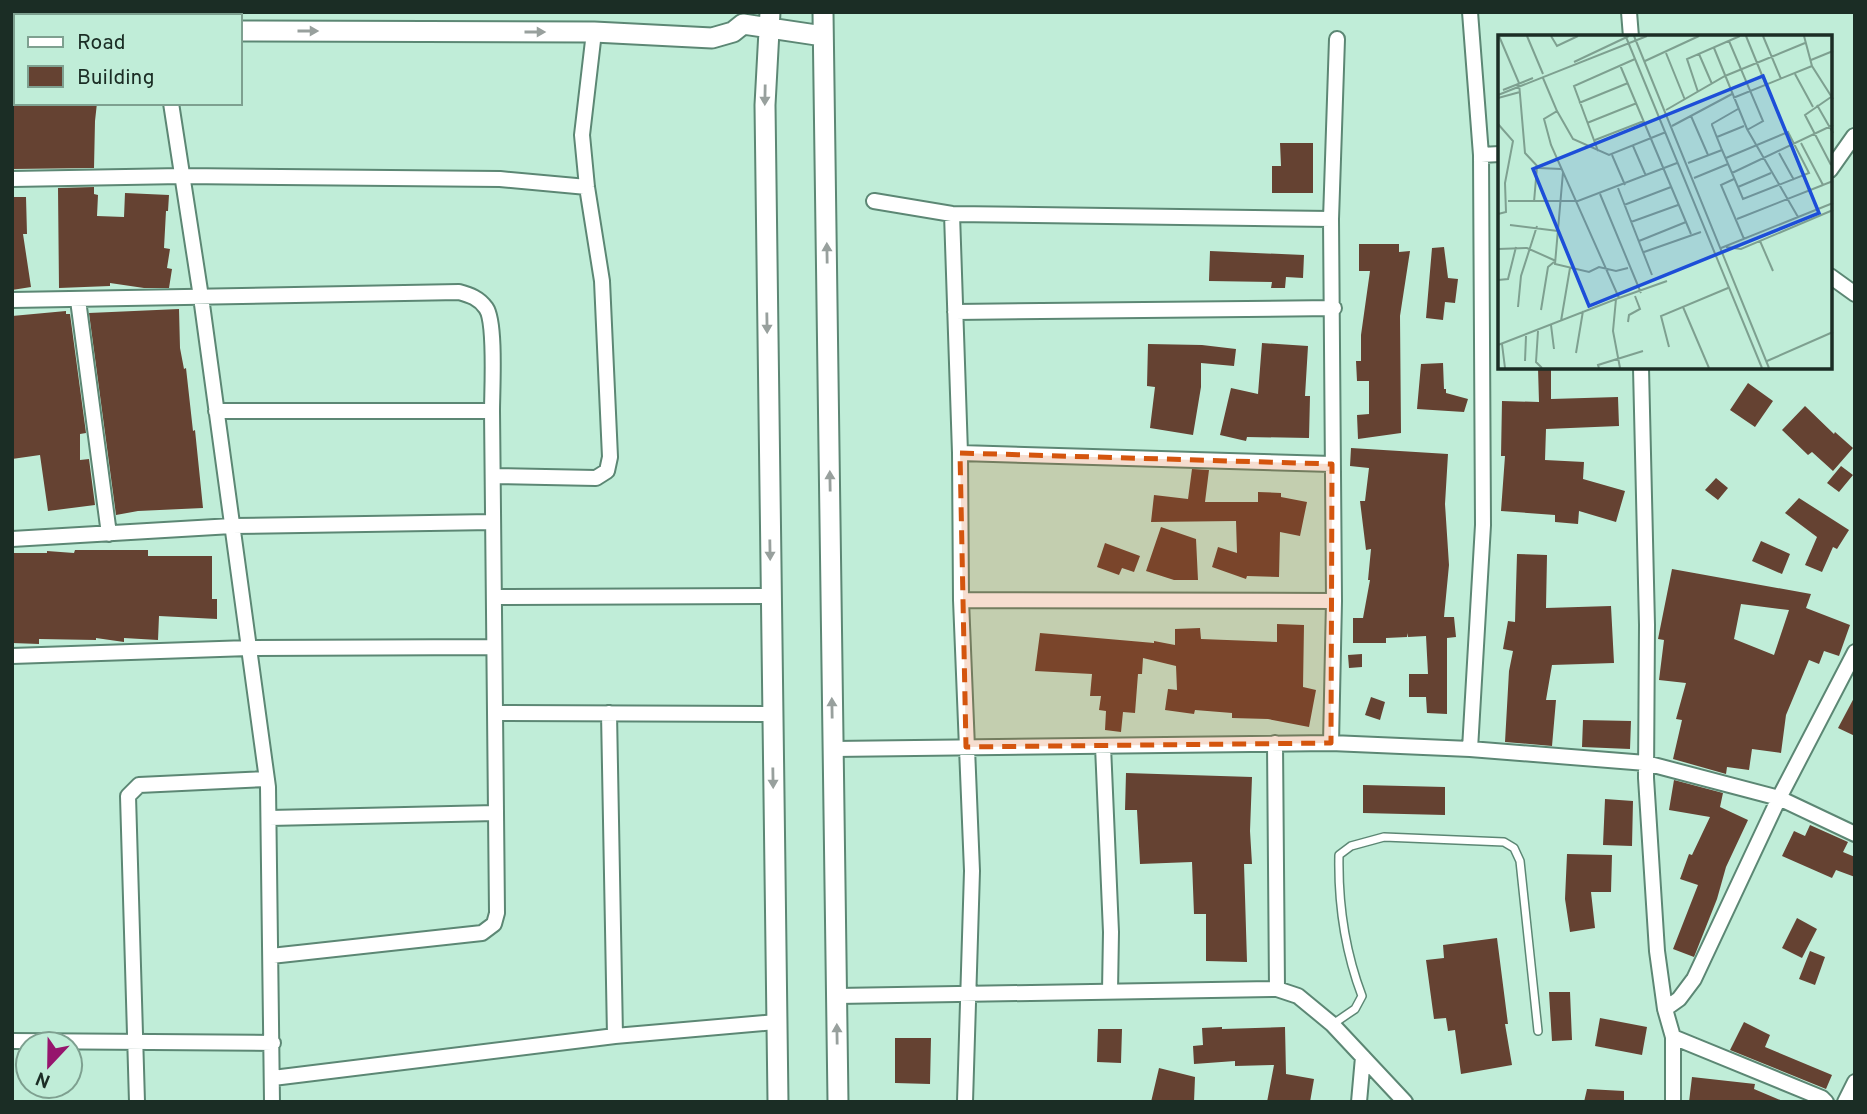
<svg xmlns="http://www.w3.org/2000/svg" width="1867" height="1114" font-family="Overpass,sans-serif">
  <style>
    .building { fill: #654232; fill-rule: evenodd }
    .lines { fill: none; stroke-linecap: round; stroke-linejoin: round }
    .lane-casing { stroke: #5c8774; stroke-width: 10 }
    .street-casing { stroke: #5c8774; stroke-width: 18 }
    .secondary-casing { stroke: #5c8774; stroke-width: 23 }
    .lane { stroke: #fff; stroke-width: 7 }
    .street { stroke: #fff; stroke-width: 14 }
    .secondary { stroke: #fff; stroke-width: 19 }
    .oneway { fill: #98a09d }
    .marked { fill: #d4550e; fill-opacity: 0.2; stroke: #d4550e; stroke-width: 5; stroke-dasharray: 14 9; stroke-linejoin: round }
    .inset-road { fill: none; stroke: #7ea090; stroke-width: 2 }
    .view { fill: #1d4ed8; fill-opacity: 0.15; stroke: #1d4ed8; stroke-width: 3.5 }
    .inset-edge { fill: none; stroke: #1b2d25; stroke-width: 3.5 }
  </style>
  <rect width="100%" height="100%" fill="#c0edd8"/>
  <!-- building -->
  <path class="building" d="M12 103H97L95 121 94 168 12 169Z
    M1280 143H1313V193H1272V166H1281Z
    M94 187V194L98 195 97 216 124 217 125 193 169 195 168 211H166L164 248 170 249 167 268 172 269 169 288H144L110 283V286L59 288 58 188Z
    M12 197H26L27 234H23L31 287 12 290Z
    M1359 244H1399V252L1410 251 1400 316 1401 433 1358 439 1357 415 1369 414V381H1357L1356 361H1361V335L1370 271H1359Z
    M1444 247 1448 278 1458 279 1455 303 1445 302 1443 320 1426 318 1432 248Z
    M1210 251 1304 255 1303 278 1286 277 1285 288H1271L1272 282 1209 281Z
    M179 309 180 348 184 369 186 368 193 431 195 430 203 508 138 511 116 515 89 313Z
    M66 311V314H70L86 433 80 434V460L89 459 95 505 48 511 40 455 12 459V316Z
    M1262 343 1308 346 1305 396H1310L1309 438 1247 437 1246 441 1220 435 1231 388 1258 394Z
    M1148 344 1202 345 1236 349 1234 366 1201 363V387L1193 435 1150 428 1155 387 1147 386Z
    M1443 363 1444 389H1446V393L1468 399 1464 412 1417 409 1421 364Z
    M1538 368H1551V399L1618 397 1619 426 1546 429 1545 460 1584 462 1583 479 1625 491 1616 522 1579 511 1578 524 1555 522V515L1501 511 1505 456H1501L1502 401 1539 402Z
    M1748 383 1773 401 1755 427 1730 410Z
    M1805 406 1834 434 1835 432 1853 448 1833 471 1812 452 1808 455 1782 430Z
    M1351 448 1448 454 1445 504 1449 565 1444 617H1454L1456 637 1447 638V714L1427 713 1426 697H1409V674H1428L1426 636 1408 637V633L1407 637 1386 638V643H1353V618H1363L1370 580H1368L1371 549 1366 550 1360 501H1365L1369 468 1350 466Z
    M1841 466 1853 475 1839 492 1827 483Z
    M1192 469 1209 470 1205 502H1258V492L1281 493V497L1307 502 1300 536 1280 532 1279 577 1247 576 1246 579 1212 567 1218 547 1237 553 1236 521 1151 522 1154 495 1188 499Z
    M1716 478 1728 488 1718 500 1705 490Z
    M1799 498 1849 530 1837 549 1833 547 1822 572 1805 565 1817 537 1785 513Z
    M1161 527 1196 539 1198 580H1174L1146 571Z
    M1761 541 1790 554 1782 574 1752 561Z
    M1105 543 1140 556 1134 572 1122 568 1119 575 1097 567Z
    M75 550H148V556H212V599H217V619L159 616 158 640 124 638V642L96 638V640L39 639V644L12 643V553H47V551L74 553Z
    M1517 554 1547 555 1546 608 1611 606 1614 663 1552 665 1546 700H1556L1552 746 1505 742 1509 671 1513 651 1503 649 1508 621 1515 622Z
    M1672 569 1811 594 1806 608 1850 625 1839 656 1824 651 1819 664 1809 660 1786 715 1781 753 1752 749 1749 770 1727 767 1726 774 1673 759 1682 720 1676 719 1686 683 1659 680 1664 640 1658 639ZM1741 604 1789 610 1774 655 1734 639Z
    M1277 624 1304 625 1303 687 1316 690 1309 727 1268 719 1232 718V713L1195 710 1194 714 1165 710 1168 689 1177 690 1176 666 1143 658 1142 674H1138L1135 713 1123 712 1121 732 1105 730 1106 711 1099 710 1101 696H1090L1092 674 1035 671 1040 633 1154 643V641L1175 645V629L1200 628 1201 639 1277 642Z
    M1362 654V667L1349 668 1348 655Z
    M1855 696V736L1838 728Z
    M1371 697 1385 702 1380 720 1365 715Z
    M1583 720 1631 721 1630 749 1582 747Z
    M1126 773 1252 777 1250 831 1252 864H1244L1247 962 1206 961V914H1194L1192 862 1140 864 1137 810H1125Z
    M1674 780 1723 793 1720 807 1748 820 1726 867 1717 899 1694 957 1673 949 1698 885 1680 879 1689 854 1692 855 1710 817 1669 810Z
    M1363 785 1445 787V815L1363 813Z
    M1605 799 1633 801 1632 846 1603 845Z
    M1810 825 1848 842 1843 852 1855 857V877L1836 870 1832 878 1782 856 1794 831 1805 836Z
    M1567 854 1612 855 1611 892H1591L1595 928 1570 932 1565 899Z
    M1797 918 1817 929 1802 958 1782 948Z
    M1497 938 1508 1024H1505L1512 1065 1461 1074 1455 1030 1448 1031 1446 1018 1434 1019 1426 960 1444 958 1443 945Z
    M1810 951 1825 957 1815 985 1799 979Z
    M1549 992H1570L1572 1040 1552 1041Z
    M1600 1018 1647 1027 1642 1055 1595 1046Z
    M1744 1022 1770 1035 1765 1047 1832 1075 1826 1089 1730 1050Z
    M1222 1027V1029L1285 1027 1286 1074 1314 1079 1310 1102H1267L1274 1065 1235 1066V1061L1194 1064 1193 1046 1203 1045 1202 1028Z
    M1098 1029H1122L1121 1063 1097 1062Z
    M895 1038H931L930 1084 895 1083Z
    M1159 1068 1195 1077 1194 1102H1151Z
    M1692 1077 1755 1084 1754 1089 1785 1102H1689Z
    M1587 1089 1624 1091V1102H1584Z"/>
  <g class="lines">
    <defs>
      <path id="lane" d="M1333 1024 1355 1009 1362 996C1345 951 1338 903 1339 855L1351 846 1384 837 1504 842 1514 848 1520 861 1538 1031"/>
      <path id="street" d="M1470 12 1481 155 1483 525 1470 749
        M1629 12 1631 37
        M171 103 201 297 268 787 272 1102
        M1481 155 1500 154
        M1830 170 1854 136
        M12 179 182 176 500 179 587 187
        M874 201 952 214 1331 219
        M952 214 960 453 961 600 972 871 965 1102
        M1830 276 1855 294
        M12 300 459 292C470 295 479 298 486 308 496 322 492 391 492 411L497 913 494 924 482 933 271 956
        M78 300 109 534
        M955 312 1334 308
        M1641 368 1647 625 1646 778 1657 951 1665 1009 1673 1037V1102
        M216 411H492
        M960 453 1332 464
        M493 476 596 478 607 471 610 457 602 281 587 187 582 135 594 32
        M12 539 232 526 493 522
        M494 597 771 596
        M961 600 1334 601
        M12 656 249 648 494 647
        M495 713 772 714
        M609 713 615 1036
        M1275 743 1277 989
        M1331 743 1334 601 1331 219 1337 39
        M1103 746 1111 932 1110 991
        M833 749 1331 743 1470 749 1646 763 1779 798 1855 834
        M269 818 496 813
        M837 996 1277 989 1298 996 1332 1024 1405 1102
        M1665 1009 1679 999 1694 979 1779 798 1855 652
        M1673 1037 1822 1098 1826 1102
        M12 1041 273 1043
        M273 1078 615 1036 776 1022
        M137 1102 128 796 139 785 267 779
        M1359 1102 1363 1057
        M1845 1102 1855 1082"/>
      <path id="secondary" d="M770 12 765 105 778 1102
        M823 12 838 1102
        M12 30H16
        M240 31 594 32 712 38 733 32 743 24 823 36"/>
    </defs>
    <!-- lane casing -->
    <use href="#lane" class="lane-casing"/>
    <!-- street casing -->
    <use href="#street" class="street-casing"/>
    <!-- secondary casing -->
    <use href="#secondary" class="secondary-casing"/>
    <!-- lane -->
    <use href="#lane" class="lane"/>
    <!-- street -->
    <use href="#street" class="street"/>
    <!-- secondary -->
    <use href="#secondary" class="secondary"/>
  </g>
  <!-- one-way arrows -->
  <defs><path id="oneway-solid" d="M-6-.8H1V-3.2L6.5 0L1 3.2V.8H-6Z" transform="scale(1.75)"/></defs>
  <g class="oneway">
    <use href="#oneway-solid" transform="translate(308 31)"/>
    <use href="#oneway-solid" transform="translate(535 32)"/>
    <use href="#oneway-solid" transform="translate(765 95) rotate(91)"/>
    <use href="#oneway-solid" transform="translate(827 253) rotate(-91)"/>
    <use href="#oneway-solid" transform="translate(767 323) rotate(89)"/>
    <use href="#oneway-solid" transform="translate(830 481) rotate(-91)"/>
    <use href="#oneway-solid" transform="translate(770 550) rotate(89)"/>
    <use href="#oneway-solid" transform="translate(832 708) rotate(-91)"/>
    <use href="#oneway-solid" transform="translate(773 778) rotate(89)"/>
    <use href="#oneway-solid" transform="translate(837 1034) rotate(-91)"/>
  </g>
  <!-- marked area -->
  <path class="marked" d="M960 453 1332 464 1331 743 966 747Z"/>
  <!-- overview -->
  <g transform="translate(1498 35)">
    <rect width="334" height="334" fill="#c0edd8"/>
    <path class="inset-road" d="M1 1 21 48 27 118 41 133 63 134M29 1 45 39M53 1 59 11 80 1M136 1 271 333M248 1 268 50M265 1 283 44M306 1 314 31 335 64M128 2 264 333M231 6 265 86 249 95M216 13 249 94 300 182M168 18 187 65M201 19 214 49M313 25 335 16M147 26 201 1M76 27 131 1M122 30 193 199M297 39 315 72M5 55 35 43M200 57 189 24 242 1M0 60 149 1M333 62 307 80 333 130M0 63 22 57M235 63 314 31M81 68 130 48M319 70 335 98M168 75 227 41 307 8M59 76 75 104 111 120 168 97M193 81 210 120M89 88 139 68M0 89 15 106 7 148 8 177 0 179M174 91 234 59M219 102 246 91M97 105 146 86M303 108 325 150 335 146M135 111 148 141M100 116 76 51 137 24M281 118 296 145M114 120 127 150M228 123 290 97 311 138 245 164 240 152 234 138 224 115 214 90V89L240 74M190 128 224 115M65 137 57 229 91 237 101 232 118 236 130 233M234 138 335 90M196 143 230 129M236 144 223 150 246 204M240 152 273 138M120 153 154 240M102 159 143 258M10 166H80L179 128M36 167 39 132M126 170 173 152M239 184 325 150M133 187 180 170M12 190 60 196M141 206 188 187M262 206 275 236M228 212 243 214 335 175M223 213 335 168M0 214 29 213 58 226M146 217 203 197M0 245 10 244 18 212M121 263 169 246M118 264 115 296 122 333M20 272 23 241 39 191M185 272 211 333M43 275 50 232 56 227M63 286 72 233M130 287 131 280 142 274 137 261M53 290 56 314M40 296 38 327 44 333M4 309 7 333M0 310 121 263 53 110 46 84 59 76 45 43M171 312 163 281 230 253M78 318 85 276M27 326 28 301M269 326 335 297M101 333 100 330 145 316"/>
    <path class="view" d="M265 41 321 178 91 271 35 134Z"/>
    <rect width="334" height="334" class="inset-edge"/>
  </g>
  <!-- border -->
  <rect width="1867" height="1114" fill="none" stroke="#1b2d25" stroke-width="28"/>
  <!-- legend -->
  <rect x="14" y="14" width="228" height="91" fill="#c0edd8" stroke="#7ea090" stroke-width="2"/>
  <rect x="28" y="37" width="35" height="10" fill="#ffffff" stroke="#7ea090" stroke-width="2"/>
  <text x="77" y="49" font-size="21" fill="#1b2d25">Road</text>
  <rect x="28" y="66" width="35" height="21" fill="#654232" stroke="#7ea090" stroke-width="2"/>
  <text x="77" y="84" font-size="21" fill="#1b2d25">Building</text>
  <!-- north arrow -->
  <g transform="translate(49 1065) rotate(202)"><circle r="33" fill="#c0edd8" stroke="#7ea090" stroke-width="2"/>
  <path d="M0-5L12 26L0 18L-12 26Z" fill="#96156d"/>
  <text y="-10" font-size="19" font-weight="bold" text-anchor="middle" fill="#1b2d25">N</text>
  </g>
</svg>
